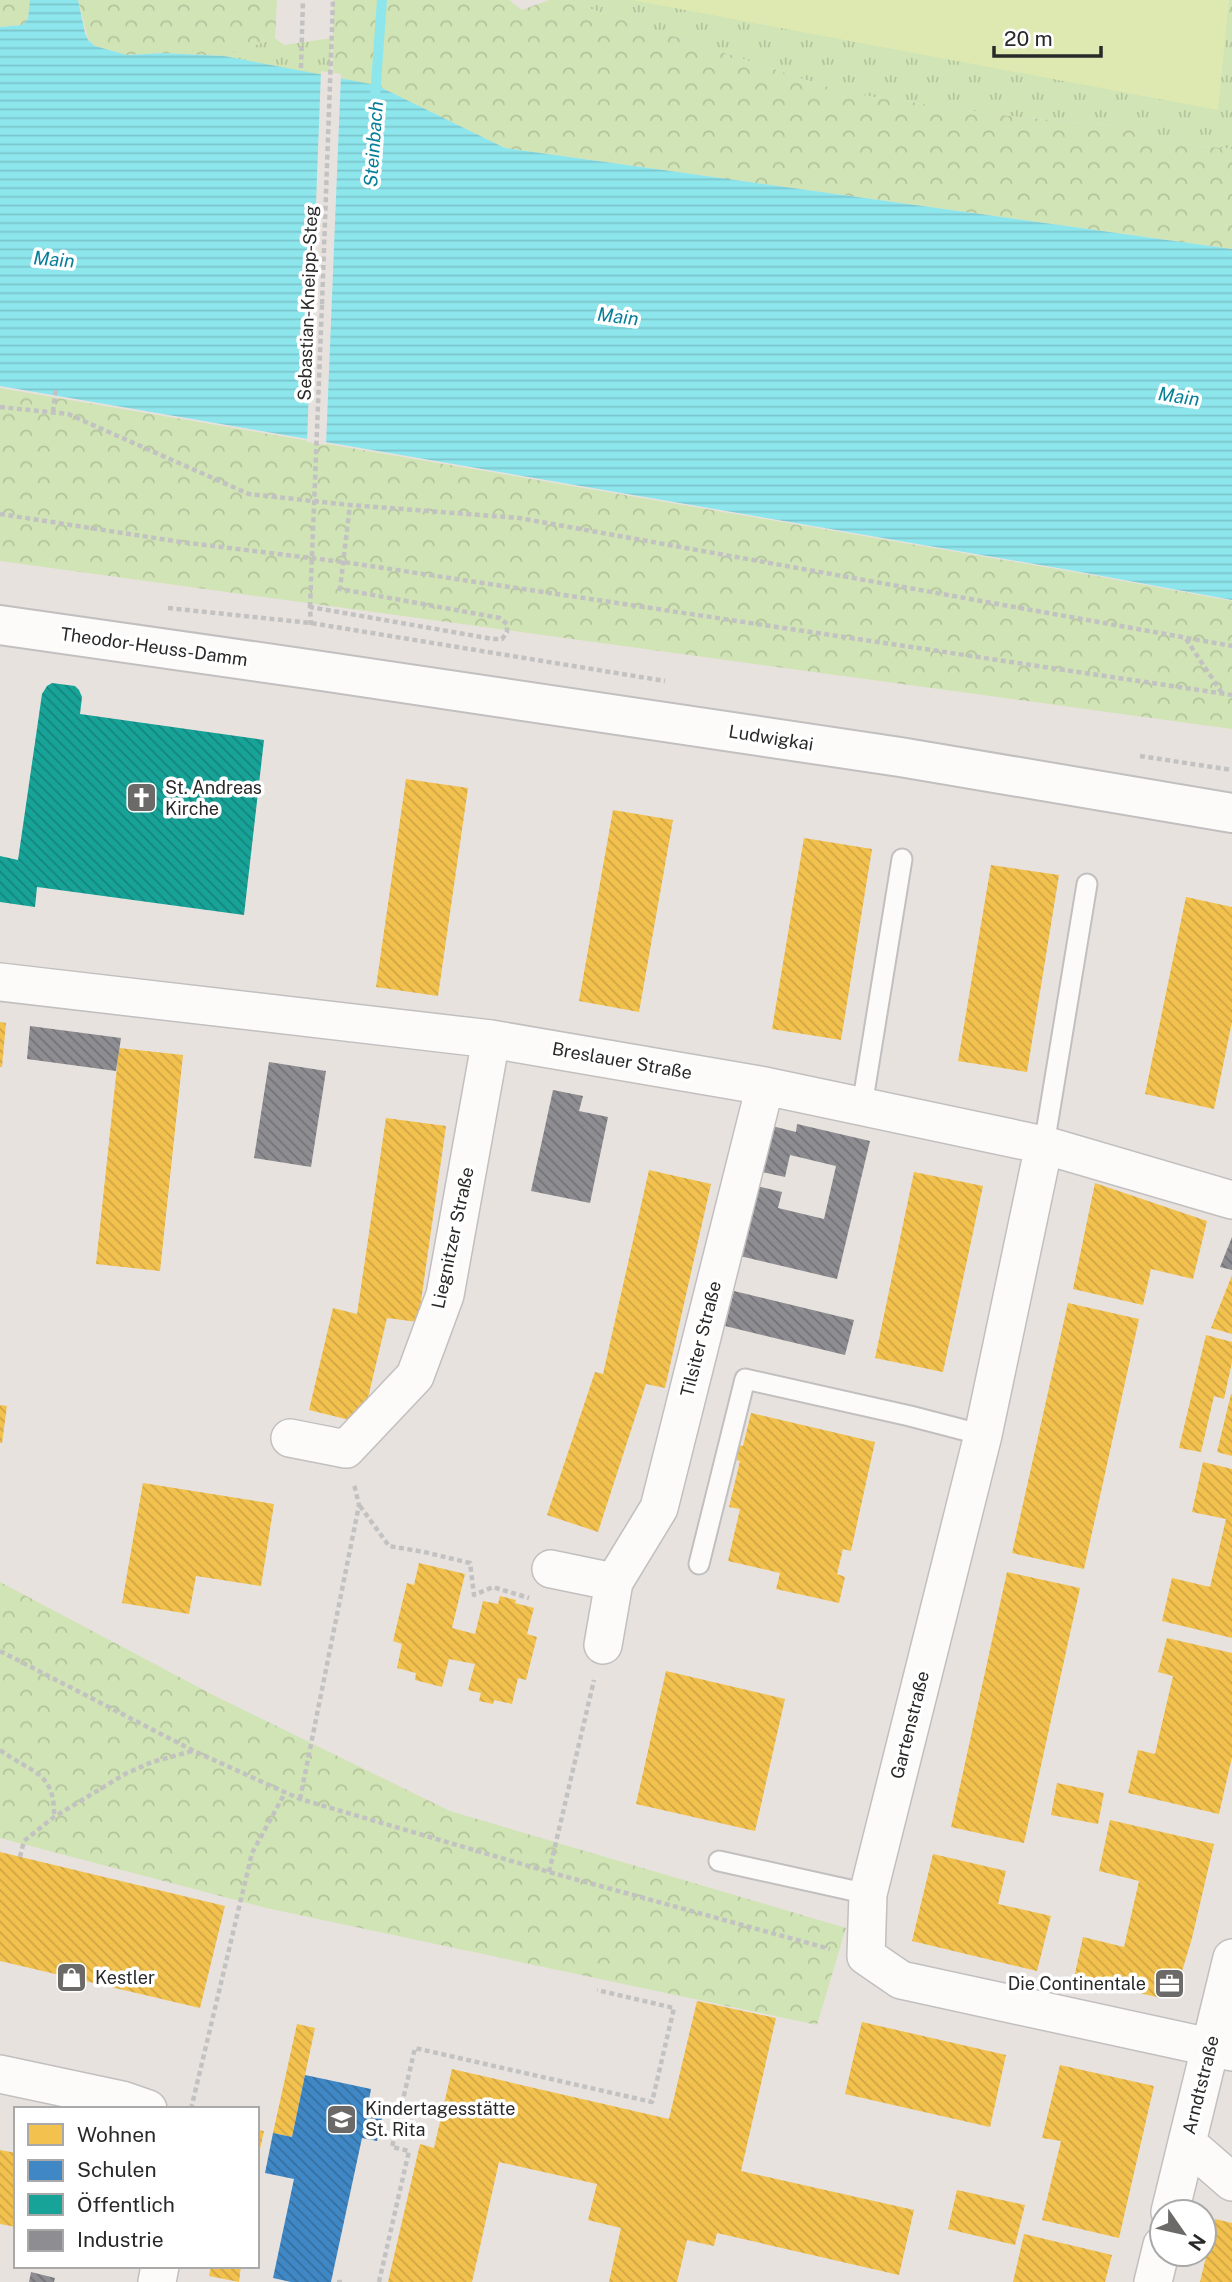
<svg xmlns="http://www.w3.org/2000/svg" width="1232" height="2282" font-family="'Public Sans',sans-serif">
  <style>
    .grass { fill: url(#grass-tufts) }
    .forest { fill: url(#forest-crowns) }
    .pitch { fill: #dee9b2 }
    .water { fill: url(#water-rules) }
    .pier { fill: #e8e2de }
    .homes { fill: url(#homes-back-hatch) }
    .schools { fill: url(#schools-back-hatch) }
    .public { fill: url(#public-back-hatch) }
    .industry { fill: url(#industry-back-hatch) }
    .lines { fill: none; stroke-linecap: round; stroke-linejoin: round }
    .stream { stroke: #8ee6ed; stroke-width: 10 }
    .lane-casing { stroke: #c1bfc0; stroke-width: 23 }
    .street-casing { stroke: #c1bfc0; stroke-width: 40 }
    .secondary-casing { stroke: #c1bfc0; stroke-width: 42 }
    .path { stroke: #c3c2c2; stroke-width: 4.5; stroke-dasharray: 5 3.5; stroke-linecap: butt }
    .lane { stroke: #fcfbfa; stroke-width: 19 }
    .street { stroke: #fcfbfa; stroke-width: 37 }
    .secondary { stroke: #fcfbfa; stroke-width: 38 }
    .path-bridge { stroke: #c3c2c2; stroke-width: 4.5; stroke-dasharray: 5 3.5; stroke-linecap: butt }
    .labels { text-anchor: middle; stroke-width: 7; stroke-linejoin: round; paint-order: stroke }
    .street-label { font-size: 18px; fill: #292929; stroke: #fff }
    .poi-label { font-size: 18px; fill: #292929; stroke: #fff; text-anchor: start }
    .water-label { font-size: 19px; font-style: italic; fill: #087f98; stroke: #fff }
  </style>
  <defs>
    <pattern id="grass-tufts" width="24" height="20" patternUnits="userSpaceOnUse" patternTransform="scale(1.75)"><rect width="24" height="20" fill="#d1e4b5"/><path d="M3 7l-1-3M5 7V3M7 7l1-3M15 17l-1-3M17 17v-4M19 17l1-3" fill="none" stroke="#b3c49c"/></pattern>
    <pattern id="forest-crowns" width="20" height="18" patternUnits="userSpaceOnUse" patternTransform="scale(1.75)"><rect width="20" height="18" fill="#d1e4b5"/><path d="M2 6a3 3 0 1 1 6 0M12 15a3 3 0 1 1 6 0" fill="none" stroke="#b3c49c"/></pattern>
    <pattern id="water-rules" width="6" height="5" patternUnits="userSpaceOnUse" patternTransform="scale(1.75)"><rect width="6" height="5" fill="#8ee6ed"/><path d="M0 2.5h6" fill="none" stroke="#7ac5cb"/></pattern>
    <pattern id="homes-back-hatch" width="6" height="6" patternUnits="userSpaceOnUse" patternTransform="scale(1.75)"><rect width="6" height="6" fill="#f2c14e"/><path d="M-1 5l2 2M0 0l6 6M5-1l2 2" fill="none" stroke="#d0a644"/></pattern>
    <pattern id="schools-back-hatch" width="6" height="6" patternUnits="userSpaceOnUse" patternTransform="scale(1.75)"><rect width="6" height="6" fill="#3f88c5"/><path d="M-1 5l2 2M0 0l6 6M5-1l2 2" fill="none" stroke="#356fa0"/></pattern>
    <pattern id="public-back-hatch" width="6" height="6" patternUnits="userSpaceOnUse" patternTransform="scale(1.75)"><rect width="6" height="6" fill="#17a398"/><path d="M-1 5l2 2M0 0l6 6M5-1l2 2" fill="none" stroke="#15857c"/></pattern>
    <pattern id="industry-back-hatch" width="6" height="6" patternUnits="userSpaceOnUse" patternTransform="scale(1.75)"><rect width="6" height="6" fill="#8d8d92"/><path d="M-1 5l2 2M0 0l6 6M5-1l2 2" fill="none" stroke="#737377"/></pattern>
  </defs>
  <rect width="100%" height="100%" fill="#e8e2de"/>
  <!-- grass -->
  <path class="grass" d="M564 0H1232V149L1190 145 1115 126 1009 116 846 93Z
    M275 38 284 45 332 38 330 77 224 56Z"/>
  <!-- forest -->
  <path class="forest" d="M0 0H30L28 19 22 25 0 27Z
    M78 0H277L275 38 224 56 163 53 127 55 95 46 88 40Z
    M333 0H509L522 10 549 0H564L846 93 1009 116 1115 126 1190 145 1232 149V249L505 148 384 89 333 76Z
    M0 388 1074 572 1232 601V729L0 561Z
    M0 1582 215 1696 450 1811 846 1928 817 2025 266 1908 0 1838Z"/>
  <!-- pitch -->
  <path class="pitch" d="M632 0H1229L1218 110Z"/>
  <!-- water -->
  <path class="water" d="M30 0H78L85 33 88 40 95 46 127 55 163 53 224 56 376 85 505 148 1232 249V600L1075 571 0 386V27L22 25 28 19Z"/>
  <!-- pier -->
  <path class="pier" d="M321 71 341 74 326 445 307 442Z"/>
  <!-- homes -->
  <path class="homes" d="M406 779 468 788 438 996 376 987Z
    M613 810 673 820 639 1012 579 1001Z
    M804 838 872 849 841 1040 772 1029Z
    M991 865 1059 875 1027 1072 958 1061Z
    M1186 897 1232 907V1022L1214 1109 1145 1094Z
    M0 1022 6 1023 2 1067H0Z
    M119 1048 183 1055 160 1271 96 1264Z
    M386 1118 446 1126 418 1322 387 1318 362 1423 309 1410 333 1308 357 1314Z
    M649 1170 711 1184 665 1388 646 1384 598 1532 547 1515 595 1372 603 1374Z
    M914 1172 983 1186 943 1372 875 1358Z
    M1095 1183 1207 1221 1193 1279 1151 1269 1143 1305 1073 1289Z
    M1232 1275V1334L1211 1328Z
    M1068 1303 1139 1319 1084 1569 1012 1553Z
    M1206 1335 1232 1342V1362L1224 1399 1214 1396 1201 1452 1179 1448Z
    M1231 1394H1232V1456L1217 1452Z
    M0 1405 7 1406 2 1443H0Z
    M751 1413 875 1442 851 1551 843 1549 837 1574 845 1577 839 1603 776 1589 780 1573 728 1561 740 1509 729 1507 740 1461 734 1459 737 1445 743 1446Z
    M1203 1462 1232 1469V1638L1162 1621 1172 1578 1210 1587 1226 1519 1192 1512Z
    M143 1483 274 1504 261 1586 196 1576 189 1614 122 1603Z
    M419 1563 465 1574 452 1628 475 1634 483 1601 498 1604 500 1596 516 1600 515 1603 534 1608 527 1634 537 1637 526 1680 518 1678 512 1704 494 1700 493 1704 479 1701 481 1693 468 1690 475 1664 449 1659 442 1687 415 1680 416 1673 397 1668 402 1644 393 1641 407 1583 414 1585Z
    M1007 1572 1080 1588 1024 1843 951 1827Z
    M1167 1638 1232 1653V1757L1219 1814 1128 1793 1138 1750 1155 1754 1160 1732 1173 1676 1158 1672Z
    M666 1671 785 1699 755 1831 636 1804Z
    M1057 1783 1104 1793 1098 1824 1051 1815Z
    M1110 1820 1214 1844 1192 1938 1177 1988 1161 1998 1074 1978 1083 1937 1124 1947 1139 1881 1099 1871Z
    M0 1852 225 1906 200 2008 0 1961Z
    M933 1854 1006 1871 998 1904 1051 1916 1037 1971 912 1941Z
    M697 2001 776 2018 741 2171 914 2210 899 2275 717 2233 714 2246 687 2240 677 2282H609L621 2228 588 2220 597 2184 499 2162 472 2282H388L420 2144 434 2148 452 2069 669 2119Z
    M862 2022 1006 2055 990 2127 845 2094Z
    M297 2024 315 2028 292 2137 273 2133Z
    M1060 2065 1154 2086 1119 2238 1042 2220 1061 2141 1042 2138Z
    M257 2130 264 2131 258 2158H257Z
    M0 2150 16 2153V2227L0 2224Z
    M957 2190 1025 2205 1015 2245 948 2229Z
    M1215 2219 1232 2223V2282H1200Z
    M1024 2234 1112 2255 1105 2282H1013Z
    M211 2266H241L239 2282 209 2276Z"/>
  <!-- schools -->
  <path class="schools" d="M305 2075 371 2089 367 2110 383 2113 377 2141 362 2138 331 2282H291L273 2278 294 2179 265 2173 273 2133 292 2137Z"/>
  <!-- public -->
  <path class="public" d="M52 683 75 686 79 690 82 697 80 714 264 740 244 915 37 887 35 907 0 902V856L18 860 42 694 47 686Z"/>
  <!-- industry -->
  <path class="industry" d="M30 1026 121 1038 116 1071 27 1059Z
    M269 1062 326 1071 311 1167 254 1158Z
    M553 1090 583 1096 579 1111 608 1117 590 1203 531 1191Z
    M797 1124 870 1141 837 1279 740 1256 757 1186 782 1192 778 1208 824 1219 836 1166 790 1155 785 1177 758 1171 768 1125 796 1132Z
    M1232 1237V1270L1220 1267Z
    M734 1291 854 1320 845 1355 725 1326Z
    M31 2272 55 2278 54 2282H29Z"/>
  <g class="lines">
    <!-- stream -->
    <path class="stream" d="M375 98 382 0"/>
    <defs>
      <path id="lane" d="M862 1106 902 859
        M1044 1145 1087 884
        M699 1564 745 1379 910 1416 983 1435
        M719 1861 868 1894"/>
      <path id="street" d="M0 982 491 1039 765 1086 1044 1145 1232 1200
        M1044 1145 983 1435 868 1894 866 1956 901 1980 1232 2052
        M290 1438 346 1449 415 1376 445 1295 491 1039
        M551 1569 614 1582
        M603 1645 614 1582 659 1508 765 1086
        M0 2074 122 2100 148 2109
        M1187 2143 1232 2182
        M1170 2212 1232 1958
        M157 2282 160 2266
        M1153 2282 1162 2245"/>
      <path id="secondary" d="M0 625 308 669 900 757 1232 813"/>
    </defs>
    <!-- lane casing -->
    <use href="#lane" class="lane-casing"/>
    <!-- street casing -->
    <use href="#street" class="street-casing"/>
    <!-- secondary casing -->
    <use href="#secondary" class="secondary-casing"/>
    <!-- path -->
    <path class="path" d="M301 68 303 0
      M322 304 333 0
      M0 407 68 414 249 494 350 505 519 518 1232 646
      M53 412 56 387
      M0 514 181 542 343 562 1232 695
      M168 608 311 623 665 681
      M311 625 310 607 493 639H502L507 632V624L500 618 340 589 350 505
      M1186 639 1222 693
      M1140 756 1232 770
      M360 1506 389 1546 424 1552 470 1563 474 1595 493 1587 529 1598
      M0 1651 194 1751 300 1799 549 1872 830 1949
      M0 1750C31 1773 55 1771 54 1816
      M300 1799 359 1505 354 1484
      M20 1857 24 1841 54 1817 125 1774 152 1762 192 1751
      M549 1872 594 1680
      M191 2109 252 1853 285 1793
      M337 2282H343
      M379 2282 409 2151 392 2147 415 2048 652 2102 674 2008 597 1990"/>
    <!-- lane -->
    <use href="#lane" class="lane"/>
    <!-- street -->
    <use href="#street" class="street"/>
    <!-- secondary -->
    <use href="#secondary" class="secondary"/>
    <!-- path-bridge -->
    <path class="path-bridge" d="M310 607 322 304"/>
  </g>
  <!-- icons -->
  <defs>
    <symbol id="church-square" viewBox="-11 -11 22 22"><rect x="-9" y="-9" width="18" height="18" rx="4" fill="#6c6a68" stroke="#fff"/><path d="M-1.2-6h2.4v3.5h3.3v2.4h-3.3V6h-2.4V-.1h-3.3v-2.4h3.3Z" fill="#fff"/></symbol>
    <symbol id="shop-square" viewBox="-11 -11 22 22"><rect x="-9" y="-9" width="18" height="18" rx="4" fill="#6c6a68" stroke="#fff"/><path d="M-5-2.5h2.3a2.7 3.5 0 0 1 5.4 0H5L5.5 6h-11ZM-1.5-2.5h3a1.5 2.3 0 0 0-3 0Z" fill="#fff"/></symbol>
    <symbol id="office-square" viewBox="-11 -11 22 22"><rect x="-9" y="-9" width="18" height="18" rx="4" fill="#6c6a68" stroke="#fff"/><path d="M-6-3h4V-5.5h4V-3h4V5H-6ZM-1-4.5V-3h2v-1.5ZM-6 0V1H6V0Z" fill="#fff"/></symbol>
    <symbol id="school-square" viewBox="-11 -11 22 22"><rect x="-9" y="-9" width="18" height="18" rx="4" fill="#6c6a68" stroke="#fff"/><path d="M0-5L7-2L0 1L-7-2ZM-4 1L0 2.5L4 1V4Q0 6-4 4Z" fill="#fff"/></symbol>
  </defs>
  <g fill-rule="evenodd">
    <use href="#church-square" x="124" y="780" width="35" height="35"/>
    <use href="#shop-square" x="54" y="1960" width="35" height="35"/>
    <use href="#office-square" x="1152" y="1966" width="35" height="35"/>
    <use href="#school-square" x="324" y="2102" width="35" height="35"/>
  </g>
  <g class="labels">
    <!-- street labels -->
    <g class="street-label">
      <text transform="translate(308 303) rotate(-88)" y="6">Sebastian-Kneipp-Steg</text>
      <text transform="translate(154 647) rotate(8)" y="6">Theodor-Heuss-Damm</text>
      <text transform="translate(771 738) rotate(9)" y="6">Ludwigkai</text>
      <text transform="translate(622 1061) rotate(10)" y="6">Breslauer Straße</text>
      <text transform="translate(453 1238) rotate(-78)" y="6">Liegnitzer Straße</text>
      <text transform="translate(701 1339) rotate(-76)" y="6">Tilsiter Straße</text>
      <text transform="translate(910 1725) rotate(-76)" y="6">Gartenstraße</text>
      <text transform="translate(1201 2085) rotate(-76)" y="6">Arndtstraße</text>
    </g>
    <!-- poi labels -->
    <g class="poi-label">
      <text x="165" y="794">St. Andreas<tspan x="165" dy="21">Kirche</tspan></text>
      <text x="95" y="1984">Kestler</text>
      <text x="1146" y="1990" text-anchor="end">Die Continentale</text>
      <text x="365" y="2115">Kindertagesstätte<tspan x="365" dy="21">St. Rita</tspan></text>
    </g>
    <!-- water labels -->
    <g class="water-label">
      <text transform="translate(373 144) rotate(-86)" y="7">Steinbach</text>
      <text transform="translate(54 259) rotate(5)" y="7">Main</text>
      <text transform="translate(618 316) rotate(7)" y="7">Main</text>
      <text transform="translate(1179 396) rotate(9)" y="7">Main</text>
    </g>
  </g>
  <!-- legend -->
  <rect x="14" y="2107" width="245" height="161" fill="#ffffff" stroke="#a9a9a9" stroke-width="2"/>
  <rect x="28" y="2124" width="35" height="21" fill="#f2c14e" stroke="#a9a9a9" stroke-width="2"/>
  <text x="77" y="2142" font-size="21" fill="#292929">Wohnen</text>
  <rect x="28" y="2160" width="35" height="21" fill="#3f88c5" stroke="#a9a9a9" stroke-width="2"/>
  <text x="77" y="2177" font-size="21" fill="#292929">Schulen</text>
  <rect x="28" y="2194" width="35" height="21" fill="#17a398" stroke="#a9a9a9" stroke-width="2"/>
  <text x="77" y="2212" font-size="21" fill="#292929">Öffentlich</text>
  <rect x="28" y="2230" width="35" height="21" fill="#8d8d92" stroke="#a9a9a9" stroke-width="2"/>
  <text x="77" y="2247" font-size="21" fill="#292929">Industrie</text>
  <!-- north arrow -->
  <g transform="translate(1183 2233) rotate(124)"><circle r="33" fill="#ffffff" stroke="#a9a9a9" stroke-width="2"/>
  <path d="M0-5L12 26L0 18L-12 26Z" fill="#6c6a68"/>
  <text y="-10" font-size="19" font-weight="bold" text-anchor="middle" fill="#292929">N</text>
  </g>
  <!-- scale -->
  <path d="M994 46v10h107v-10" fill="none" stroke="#292929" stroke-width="3.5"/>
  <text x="1004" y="46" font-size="21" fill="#292929" stroke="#ffffff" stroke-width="5" paint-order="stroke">20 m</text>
</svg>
